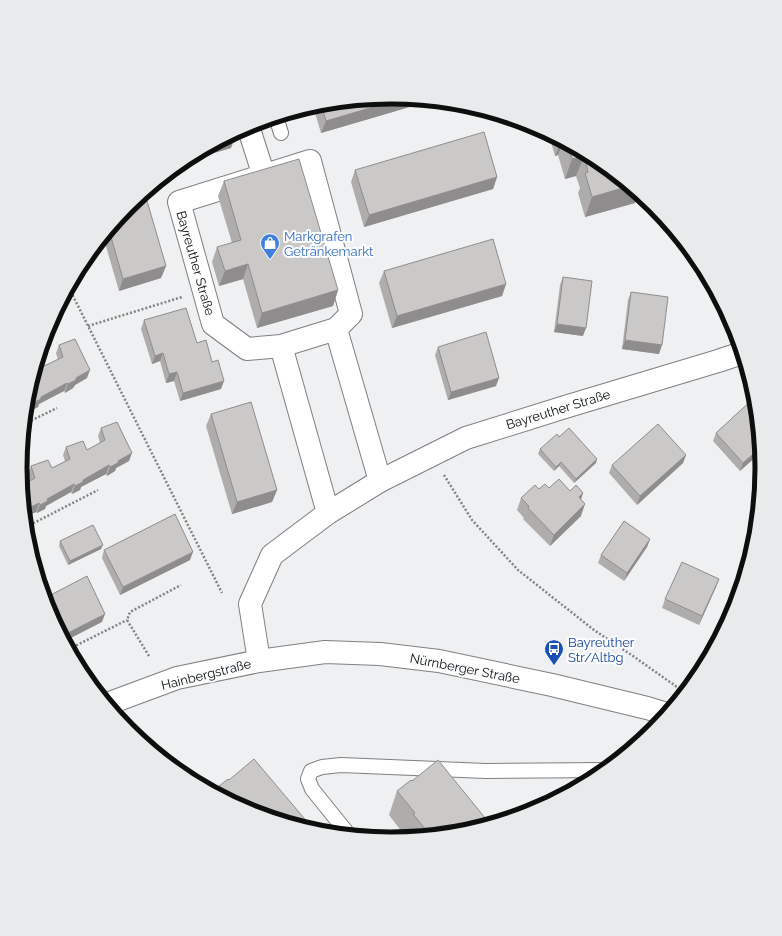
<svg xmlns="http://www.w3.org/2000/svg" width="782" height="936" font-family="Raleway,sans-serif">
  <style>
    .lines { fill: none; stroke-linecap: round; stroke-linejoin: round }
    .lane-casing { stroke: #7e7f81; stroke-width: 16 }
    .street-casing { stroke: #7e7f81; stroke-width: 24 }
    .secondary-casing { stroke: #7e7f81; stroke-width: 24 }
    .path { stroke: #808282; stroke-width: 2.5; stroke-dasharray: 2 2; stroke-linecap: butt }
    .lane { stroke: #fff; stroke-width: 14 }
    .street { stroke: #fff; stroke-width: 22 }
    .secondary { stroke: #fff; stroke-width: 22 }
    .wall { fill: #afacac }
    .shaded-wall { fill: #8e8c8c }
    .building { fill: #cbc8c8; stroke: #8e8c8c }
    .labels { text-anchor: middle; stroke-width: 4; stroke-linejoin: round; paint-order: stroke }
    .shop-label { font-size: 13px; fill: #366cbe; stroke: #fcfdff; text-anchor: start }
    .street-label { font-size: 13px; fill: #0d0e0e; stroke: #fcfdff }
    .transit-label { font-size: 13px; fill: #164399; stroke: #fcfdff; text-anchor: start }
    .rim { fill: none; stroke: #0d0e0e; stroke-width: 5 }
  </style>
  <rect width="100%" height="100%" fill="#eef0f1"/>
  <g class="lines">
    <defs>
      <path id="lane" d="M276 117 281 133
        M349 835 312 789 308 779 311 771 322 767 341 765 486 771 605 770"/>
      <path id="street" d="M248 126 264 176
        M281 346 247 349 213 324 179 202 310 161 351 314 336 329
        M328 513 281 346 336 329 380 481"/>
      <path id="secondary" d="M259 661 250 604 272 555 328 513 380 481 466 438 565 407 718 361 742 353
        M107 704 177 678 259 661 325 652 380 654 439 661 552 685 647 708 667 714"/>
    </defs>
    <!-- lane casing -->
    <use href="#lane" class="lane-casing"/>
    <!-- street casing -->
    <use href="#street" class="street-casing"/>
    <!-- secondary casing -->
    <use href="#secondary" class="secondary-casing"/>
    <!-- path -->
    <path class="path" d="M152 187 153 192
      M69 288 222 593
      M88 326 182 297
      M24 424 57 408
      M444 475 472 520 518 570 594 630 633 656 684 692
      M26 527 98 490
      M69 649 127 620
      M149 656 127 620 130 612 181 585"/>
    <!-- lane -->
    <use href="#lane" class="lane"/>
    <!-- street -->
    <use href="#street" class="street"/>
    <!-- secondary -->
    <use href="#secondary" class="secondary"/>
  </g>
  <!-- wall -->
  <path class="wall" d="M391 97 430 101 321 133 313 106 319 104Z
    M232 134 231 148 193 159 192 156Z
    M551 135 597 160 635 203 585 217 578 193 580 188 576 176 565 179 558 155 555 156 550 139Z
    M355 170 497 177 493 189 364 227 351 182Z
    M224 181 338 290 333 306 257 328 243 279 219 286 212 262 217 247 232 243 218 196Z
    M128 206 166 266 161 278 119 291 103 236Z
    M384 271 506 284 502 296 392 328 379 283Z
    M563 277 583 336 554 332 560 285Z
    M631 292 659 354 622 349 628 300Z
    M144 320 197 343 221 389 180 401 174 381 166 383 160 361 152 364 141 329Z
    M59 345 87 378 75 385 73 388 65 393 64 391 39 404 38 407 30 411 29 409 44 366 58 360 56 353Z
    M438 347 496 386 448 400 435 355Z
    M755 397 760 453 740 471 713 441 716 433Z
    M211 414 277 490 272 502 232 514 206 426Z
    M101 428 129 461 116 468 115 471 107 476 106 474 81 487 80 490 72 494 71 492 46 506 45 509 37 513 36 512 25 517 22 485 30 481 28 474 31 466 52 468 65 461 63 455 66 447 87 450 100 443 98 436Z
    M559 437 596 463 574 483 559 466 554 471 538 454 540 449Z
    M686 455 683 463 637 505 609 473 612 465Z
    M549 488 583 493 581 499V516L550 546 523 519 524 518 517 510 521 498 539 489Z
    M650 539 647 547 624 581 598 563 601 555Z
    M60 541 101 549 68 565 59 546Z
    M104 550 190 560 120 595 102 558Z
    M719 579 716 587 699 625 662 608 665 599Z
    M397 791 463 832 405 838V836L389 815Z"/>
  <!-- shaded-wall -->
  <path class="shaded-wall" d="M404 98 430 101 321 133 326 121Z
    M234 140 231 148 193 159 194 154 206 148Z
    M561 140 563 142 558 155 555 156Z
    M584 156 576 176 565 179 572 159Z
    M497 177 493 189 364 227 369 215Z
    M630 186 639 194 635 203 585 217 592 197Z
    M248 264 243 279 219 286 225 271Z
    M166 266 161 278 119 291 123 279Z
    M506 284 502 296 392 328 397 316Z
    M338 290 333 306 257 328 262 313Z
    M557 324 586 328 583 336 554 332Z
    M625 340 662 345 659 354 622 349Z
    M163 353 160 361 152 364 155 356Z
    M90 370 87 378 75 385 73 388 65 393 68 384 76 378Z
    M177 372 174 381 166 383 169 374Z
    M499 378 496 386 448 400 451 392Z
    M224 381 221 389 180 401 183 393Z
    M67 383 64 391 39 404 38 407 30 411 33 403 41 397Z
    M32 401 29 409 26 411V404Z
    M760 448V453L740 471 743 463Z
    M132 453 129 461 116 468 115 471 107 476 110 467 118 461Z
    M686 455 683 463 637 505 640 496Z
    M597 459 596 463 574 483 576 479Z
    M561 462 559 466 554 471 556 467Z
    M109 465 106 474 81 487 80 490 72 494 75 486 83 480Z
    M74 484 71 492 46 506 45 509 37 513 40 505 47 499Z
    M277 490 272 502 232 514 237 502Z
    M583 493 579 505V497Z
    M39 503 36 512 25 517 27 509Z
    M585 504 581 516 550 546 554 535Z
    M650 539 647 547 624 581 627 573Z
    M103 545 101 549 68 565 70 561Z
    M193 552 190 560 120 595 123 587Z
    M719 579 716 587 699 625 702 616Z
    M105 614 102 622 65 641 62 636Z"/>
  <!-- building -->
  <path class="building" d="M391 97 404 98 326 121 321 104Z
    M484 132 497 177 369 215 355 170Z
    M232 134 234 140 206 148Z
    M568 144 597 160 630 186 592 197 585 173 588 172 584 156 572 159Z
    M299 159 338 290 262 313 248 264 225 271 217 247 241 240 224 181Z
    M147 201 166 266 123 279 109 230 128 206Z
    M493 239 506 284 397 316 384 271Z
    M563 277 592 281 586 328 557 324Z
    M631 292 668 297 662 345 625 340Z
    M186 308 197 343 206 340 212 362 218 360 224 381 183 393 177 372 169 374 163 353 155 356 144 320Z
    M486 332 499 378 451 392 438 347Z
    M75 339 90 370 76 378V380L68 384 67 383 41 397V399L33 403 32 401 26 404 27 395 38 359 41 358 44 366 63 357 59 345Z
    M755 397 760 448 743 463 716 433Z
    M251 402 277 490 237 502 211 414Z
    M117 422 132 453 118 461V463L110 467 109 465 83 480V482L75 486 74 484 47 499 48 501 40 505 39 503 27 509 23 501 22 485 35 478 31 466 48 460 52 468 70 459 66 447 83 441 87 450 105 440 101 428Z
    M658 424 686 455 640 496 612 465Z
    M569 428 597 459 576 479 561 462 556 467 540 449 557 434 559 437Z
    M559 479 570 491 576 485 583 493 579 497 585 504 554 535 528 508 529 506 521 498 535 485 539 489 545 484 549 488Z
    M175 514 193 552 123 587 104 550Z
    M624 521 650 539 627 573 601 555Z
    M93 525 103 545 70 561 60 541Z
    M682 562 719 579 702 616 665 599Z
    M87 576 105 614 62 636 48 610 45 598Z
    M254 759 314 830 249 811 217 794 214 790 228 779 229 780Z
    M438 760 490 824 463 832 430 835 413 814 415 813 397 791 411 780 412 781Z"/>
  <!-- icons -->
  <defs>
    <symbol id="shop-pin" viewBox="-11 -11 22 30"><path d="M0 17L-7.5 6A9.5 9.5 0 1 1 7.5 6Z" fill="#3f7fe0" stroke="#fcfdff"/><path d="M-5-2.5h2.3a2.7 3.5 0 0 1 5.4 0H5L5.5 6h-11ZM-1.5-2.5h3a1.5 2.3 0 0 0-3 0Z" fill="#fff"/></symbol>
    <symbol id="bus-pin" viewBox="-11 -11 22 30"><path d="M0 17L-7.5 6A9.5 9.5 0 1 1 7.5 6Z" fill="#1a4fb4" stroke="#fcfdff"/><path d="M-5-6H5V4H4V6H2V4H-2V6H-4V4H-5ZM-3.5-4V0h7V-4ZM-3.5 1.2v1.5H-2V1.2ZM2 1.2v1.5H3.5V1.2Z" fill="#fff"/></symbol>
  </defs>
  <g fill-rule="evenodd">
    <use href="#shop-pin" x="259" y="232" width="22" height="30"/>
    <use href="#bus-pin" x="543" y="638" width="22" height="30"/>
  </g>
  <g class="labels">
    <!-- shop labels -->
    <g class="shop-label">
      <text x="284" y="241">Markgrafen<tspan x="284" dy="15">Getränkemarkt</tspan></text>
    </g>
    <!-- street labels -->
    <g class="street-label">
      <text transform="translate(196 263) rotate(74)" y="5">Bayreuther Straße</text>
      <text transform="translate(558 409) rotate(-17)" y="5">Bayreuther Straße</text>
      <text transform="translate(465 668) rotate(11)" y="5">Nürnberger Straße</text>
      <text transform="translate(206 674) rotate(-14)" y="5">Hainbergstraße</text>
    </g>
    <!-- transit labels -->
    <g class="transit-label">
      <text x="568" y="647">Bayreuther<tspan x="568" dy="15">Str/Altbg</tspan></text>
    </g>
  </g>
  <!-- crop -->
  <path d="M0 0H782V936H0ZM27 468a364 364 0 1 1 728 0a364 364 0 1 1-728 0Z" fill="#e9eaec" fill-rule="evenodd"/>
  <path class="rim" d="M27 468a364 364 0 1 1 728 0a364 364 0 1 1-728 0Z"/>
</svg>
